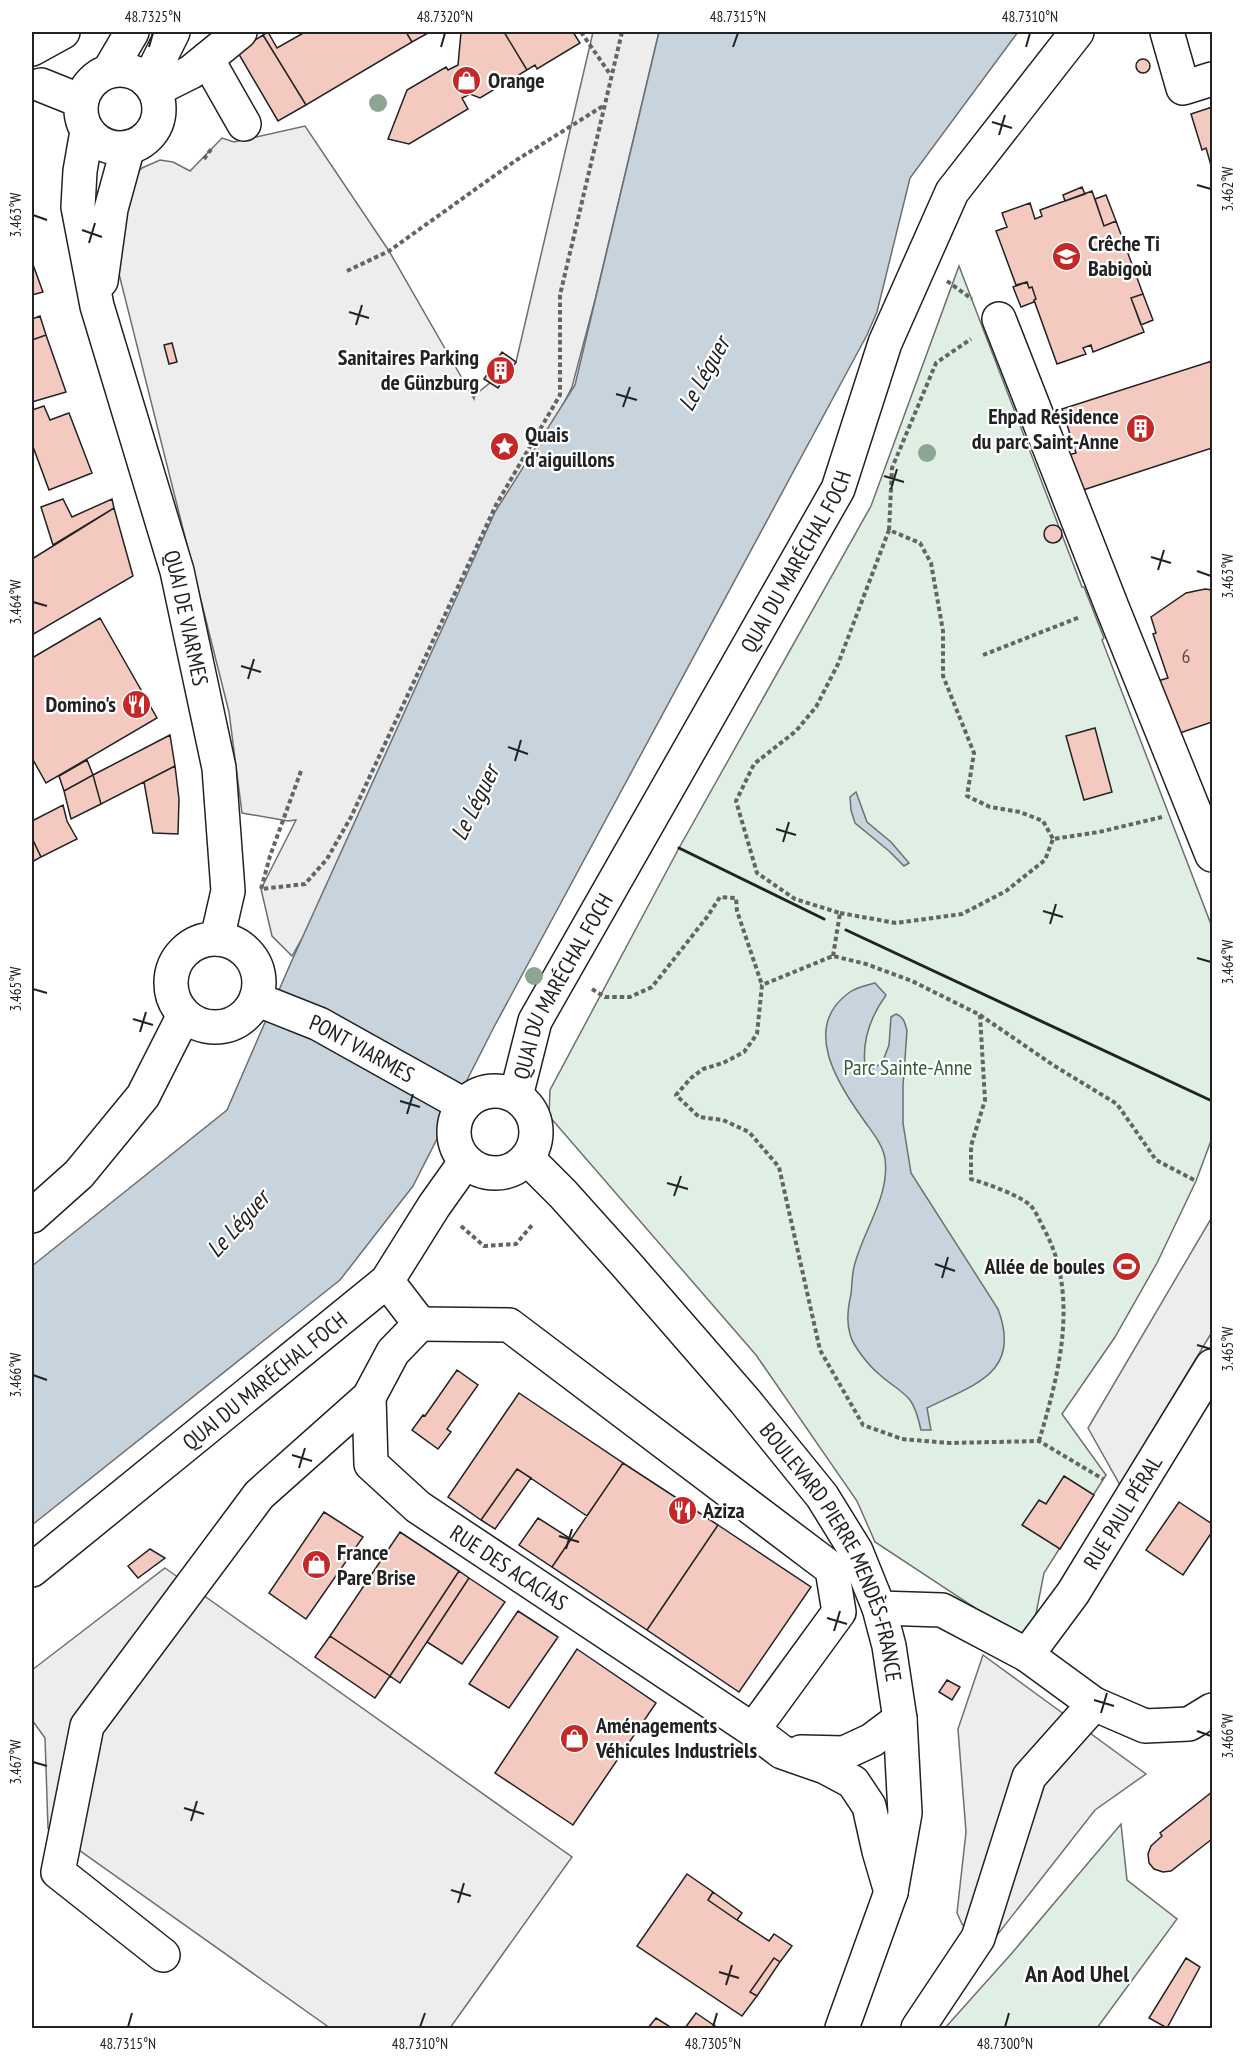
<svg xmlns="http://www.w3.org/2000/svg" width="1244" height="2060" font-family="'PT Sans Narrow',sans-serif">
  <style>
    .green { fill: #e0efe3; stroke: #6f6f6f; stroke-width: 1.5 }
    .parking { fill: #ededed; stroke: #6f6f6f; stroke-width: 1.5 }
    .water { fill: #c7d3dd; stroke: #6f6f6f; stroke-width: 1.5 }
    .building { fill: #f3c9c0; stroke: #222; stroke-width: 1.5 }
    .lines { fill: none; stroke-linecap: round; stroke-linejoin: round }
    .minor-casing { stroke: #222; stroke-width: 36 }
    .major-casing { stroke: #222; stroke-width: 36 }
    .path { stroke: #646464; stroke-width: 4; stroke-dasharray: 4.5 3; stroke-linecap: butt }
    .minor { stroke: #fff; stroke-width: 33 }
    .major { stroke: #fff; stroke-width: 33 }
    .wall { stroke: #222; stroke-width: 3 }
    .tree { fill: #8da692 }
    .ticks { fill: none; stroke: #222; stroke-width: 2 }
    .labels { text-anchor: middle; stroke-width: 4.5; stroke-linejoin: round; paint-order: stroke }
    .number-label { font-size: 20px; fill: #564c4a }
    .poi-label { font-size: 22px; font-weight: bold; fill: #222; stroke: #fff; text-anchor: start }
    .street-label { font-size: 22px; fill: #222; stroke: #fff }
    .park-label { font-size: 22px; fill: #2f5e38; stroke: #fff }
    .water-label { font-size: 24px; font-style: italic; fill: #222; stroke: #fff }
    .neighbourhood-label { font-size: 24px; font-weight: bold; fill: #222; stroke: #fff }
    .neatline { fill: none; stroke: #222; stroke-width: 2 }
    .ticks-label { font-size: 15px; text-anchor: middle; fill: #222 }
  </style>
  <rect width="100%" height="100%" fill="#fff"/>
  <!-- green -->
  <path class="green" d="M959 266 1082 587H1084L1104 638 1102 640 1212 927V1138L1196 1181 1157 1263 1115 1337 1062 1414 1106 1475 1044 1573 1030 1644 875 1542 857 1501 756 1355 549 1116 550 1090 679 848 871 506Z
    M1121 1824 1127 1880 1177 1919 1097 2028H945L1012 1953Z"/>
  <!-- parking -->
  <path class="parking" d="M593 32H659L595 300 572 387 467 592 333 884 292 956 272 936 261 889 296 820 288 821 242 813 229 712 118 270 130 179 142 168 160 160 173 162 190 171 222 138 234 142 305 126 389 251 474 399 475 395 516 362Z
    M1212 1217V1332L1120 1485 1088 1428Z
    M165 1568 572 1857 450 2028H330L48 1828 45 1738 32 1720V1670Z
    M983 1655 1146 1774 1095 1810 987 1948 962 1924 957 1913 966 1832 958 1729Z"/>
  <!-- water -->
  <path class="water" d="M659 32H1018L910 178 877 312 867 335 494 1027 413 1186 340 1280 32 1525V1266L227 1110 289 967 495 512 575 385Z
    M856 792 867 822 891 842 909 863 904 866 889 851 855 823 851 810 850 797Z
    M875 983 886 995C871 1016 862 1040 865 1066L870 1070 882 1063 889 1045 891 1017 896 1014C904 1017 905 1023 907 1031L903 1086V1123L911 1173 998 1309C1022 1373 975 1384 927 1408L931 1430H921C919 1421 916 1408 910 1400 902 1390 888 1383 879 1374 870 1367 852 1345 850 1334 846 1321 848 1307 851 1294 852 1285 852 1275 854 1267 863 1230 890 1197 885 1159 883 1144 871 1131 863 1119 837 1083 801 1026 850 992 857 987 867 985 875 983Z"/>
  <!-- building -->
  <path class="building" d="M268 32 277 48 305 32H406L412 42 306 105 263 35Z
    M406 32H430L412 42Z
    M461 32H504L527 70 480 98 470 94 462 98 468 109 409 144 388 139 407 90 446 67 448 70 458 65Z
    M504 32H573L580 43 537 69 535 65 527 70Z
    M263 35 306 105 278 121 237 51Z
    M1136 66a7 7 0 1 1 14 0a7 7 0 1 1-14 0Z
    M1212 107V169L1206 148 1202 150 1191 114Z
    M1082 187 1085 194 1065 201 1063 195Z
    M1092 191 1104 226 1116 221 1143 294 1131 298 1144 332 1093 352 1091 345 1083 348 1086 354 1057 364 1034 300 1036 299 1032 287 1029 288 1027 282 1016 285 996 231 1007 227 1002 213 1030 203 1035 219 1042 216 1040 210Z
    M1106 195 1116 221 1104 226 1095 199Z
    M32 262 43 292 32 295Z
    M1027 282 1029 288 1032 287 1036 299 1034 300V302L1021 307 1013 287Z
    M1143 294 1153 320 1141 325 1131 298Z
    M40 316 46 335 32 340V319Z
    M46 335 66 392 32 402V340Z
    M172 343 177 362 169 364 164 345Z
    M502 352 516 362 498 388 484 379Z
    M1212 361V448L1080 491 1068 455 1076 453 1062 409Z
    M44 406 50 420 69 413 92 473 49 490 32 444V410Z
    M63 499 72 517 112 499 114 508 53 545 41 507Z
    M114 508 133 576 32 635V559Z
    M1044 534a9 9 0 1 1 18 0a9 9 0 1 1-18 0Z
    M1205 589 1212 590V722L1174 735 1154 682 1168 678 1153 634 1156 633 1151 617 1186 593Z
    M100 618 157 718 46 783 32 758V658Z
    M1095 728 1112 792 1084 800 1066 736Z
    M170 735 175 766 101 804 93 775Z
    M87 760 93 775 64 791 59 776Z
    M175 766 179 799 178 834 153 833 144 782Z
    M93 775 101 804 71 819 64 791Z
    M63 805 67 821 77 839 41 857 32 838V821Z
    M32 838 41 857 32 862Z
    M457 1370 478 1385 447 1429 451 1432 438 1449 412 1430 423 1415 425 1416Z
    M519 1393 623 1463 587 1516 517 1469 481 1520 448 1497Z
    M623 1463 718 1525 647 1630 552 1567Z
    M517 1469 531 1478 495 1529 481 1520Z
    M1064 1476 1094 1495 1060 1549 1022 1525 1039 1500 1046 1504Z
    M1179 1502 1212 1524V1532L1183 1575 1146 1550Z
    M324 1512 363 1537 306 1619 269 1593Z
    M538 1518 571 1539 552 1567 519 1545Z
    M718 1525 811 1587 739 1692 647 1630Z
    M400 1532 459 1571 390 1676 330 1636Z
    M150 1549 165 1558 138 1578 128 1566Z
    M459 1571 469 1578 400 1683 390 1676Z
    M469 1578 505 1602 462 1664 427 1642Z
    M518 1611 558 1637 509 1708 469 1684Z
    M330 1636 390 1676 375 1698 315 1657Z
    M577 1649 656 1703 573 1825 495 1773Z
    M947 1680 960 1687 952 1700 939 1692Z
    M1212 1792V1839L1171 1871 1163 1872 1154 1869 1149 1863 1148 1854 1151 1846 1162 1836 1160 1833Z
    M687 1874 713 1892 708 1900 737 1920 769 1941 774 1934 792 1946 780 1962 774 1958 750 1992 757 1996 742 2016 637 1946Z
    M713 1892 742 1913 737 1920 708 1900Z
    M774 1958 780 1962 757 1996 750 1992Z
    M1186 1958 1200 1967 1167 2028 1149 2018Z
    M696 2013 718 2028H685Z
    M656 2018 672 2028H648Z"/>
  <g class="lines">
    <defs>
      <g id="minor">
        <path d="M1167 32 1183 88 1212 79"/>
        <path d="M32 49 63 32"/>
        <path d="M207 59 244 124"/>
        <path d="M155 90 191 72 240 32"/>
        <path d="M999 319 1112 607 1212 855"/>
        <path d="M387 1281 420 1324"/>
        <path id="s1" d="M420 1324 393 1352 369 1397 371 1464 418 1507 753 1730 782 1752 825 1767 853 1782 869 1806 879 1851 891 1892"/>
        <path d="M420 1324 509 1325 832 1569 839 1612 753 1730"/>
        <path id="s2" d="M32 1570 387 1281 434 1206 466 1161"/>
        <path d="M879 1608 942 1610 1027 1655 1094 1704 1145 1726 1189 1724 1212 1710"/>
        <path id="s3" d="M1027 1655 1073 1593 1212 1366"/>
        <path d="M801 1752 844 1753 872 1740 900 1719"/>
        <path d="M163 1955 58 1872 87 1726 259 1495 369 1397"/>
        <path d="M918 2028 978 1938 1029 1777 1094 1704"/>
      </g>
      <g id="major">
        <circle cx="120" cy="109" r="39"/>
        <path d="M109 71 132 32"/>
        <path d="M148 82 173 32"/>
        <path d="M41 85 81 101"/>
        <path id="s4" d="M87 131 80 171 78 207 97 306 177 571 219 768 228 891 217 939"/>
        <path d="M101 281 111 209 128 147"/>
        <circle cx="215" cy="983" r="44"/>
        <path id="s5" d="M256 999 319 1024 464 1105"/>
        <circle cx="495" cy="1132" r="41"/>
        <path id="s6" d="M516 1096 535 1021 838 489 885 343 952 192 1077 32"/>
        <path id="s7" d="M527 1158 563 1194 625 1263 745 1401 822 1496 856 1551 879 1608 889 1646 900 1719 905 1813 891 1892 842 2028"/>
        <path d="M32 1216 79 1174 143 1096 184 1015"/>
      </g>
    </defs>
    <!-- minor casing -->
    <use href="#minor" class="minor-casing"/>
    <!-- major casing -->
    <use href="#major" class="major-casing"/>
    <!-- path -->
    <path class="path" d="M581 32 610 74
      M204 159 212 148
      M347 271 389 251 515 161 603 106
      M947 281 972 299
      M889 530 892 468 936 363 971 339
      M983 655 1080 617
      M301 771 270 856 261 889 305 884 327 859 351 817 496 505 560 395V295L622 32
      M840 913 896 923 962 914 1006 891 1045 860 1053 839 1099 832 1162 817
      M833 956 840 913 795 899 757 873 736 801 754 764 796 731 816 707 838 664 889 530 920 543 931 563 943 631V676L974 753 967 796 990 807 1020 812 1043 821 1053 839
      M592 989 605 997H630L652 987 707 917 720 897 736 898 737 911 762 985
      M980 1015 1053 1065 1117 1104 1156 1160 1196 1181
      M461 1226 484 1246 516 1244 533 1224
      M1039 1441C1059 1374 1080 1295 1044 1229 1040 1222 1036 1211 1030 1205 1017 1194 987 1184 971 1179V1146L985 1100 980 1015 912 981 866 964 833 956 762 985 757 1034 744 1052 723 1063 703 1069 691 1078 676 1095 699 1117 723 1120 749 1132 779 1167 820 1350 863 1425 902 1439 949 1443 1039 1441 1103 1479"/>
    <!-- minor -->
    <use href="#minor" class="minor"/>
    <!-- major -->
    <use href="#major" class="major"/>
    <!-- wall -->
    <path class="wall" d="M679 848 824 919
      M846 930 1212 1101"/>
  </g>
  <!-- trees -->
  <g class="tree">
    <circle cx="378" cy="103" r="9"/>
    <circle cx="927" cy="453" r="9"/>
    <circle cx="534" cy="976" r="9"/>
  </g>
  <!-- ticks -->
  <path class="ticks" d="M149 47 153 33M441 47 445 33M733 47 738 33M1026 47 1030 33M992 122 1012 128M999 135 1005 115M1197 185 1211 189M33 215 47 220M82 230 102 237M89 243 95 223M349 312 369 318M356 325 362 305M616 394 637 400M623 407 630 387M884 476 904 482M891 489 897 469M1151 557 1171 563M1158 570 1164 550M1197 571 1211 576M33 602 47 606M241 666 261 672M248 679 254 659M508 747 528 754M515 761 521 740M776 829 796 835M783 842 789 822M1043 911 1063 917M1050 924 1056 904M1197 958 1211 962M33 989 47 993M133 1019 153 1025M140 1032 146 1012M400 1101 420 1107M407 1114 413 1094M667 1183 688 1189M674 1196 681 1176M935 1264 955 1271M942 1278 948 1257M1197 1345 1211 1349M33 1375 47 1380M292 1455 312 1461M299 1468 305 1448M559 1536 579 1542M566 1549 572 1529M827 1618 847 1624M834 1631 840 1611M1094 1700 1114 1706M1101 1713 1107 1693M1197 1731 1211 1736M33 1762 47 1766M184 1808 204 1814M191 1821 197 1801M451 1890 471 1896M458 1903 464 1883M719 1972 739 1978M726 1985 732 1965M128 2027 132 2013M420 2027 425 2013M713 2027 717 2013M1005 2027 1009 2013"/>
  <!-- icons -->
  <defs>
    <symbol id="shop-disc" viewBox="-11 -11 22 22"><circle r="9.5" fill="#c62828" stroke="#fff"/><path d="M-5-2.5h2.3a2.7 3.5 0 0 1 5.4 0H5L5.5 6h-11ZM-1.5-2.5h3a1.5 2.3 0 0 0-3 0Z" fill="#fff"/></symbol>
    <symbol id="school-disc" viewBox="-11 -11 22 22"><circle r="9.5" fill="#c62828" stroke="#fff"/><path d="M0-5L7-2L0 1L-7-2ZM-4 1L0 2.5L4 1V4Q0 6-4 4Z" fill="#fff"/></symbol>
    <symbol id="building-disc" viewBox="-11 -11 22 22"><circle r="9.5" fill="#c62828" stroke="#fff"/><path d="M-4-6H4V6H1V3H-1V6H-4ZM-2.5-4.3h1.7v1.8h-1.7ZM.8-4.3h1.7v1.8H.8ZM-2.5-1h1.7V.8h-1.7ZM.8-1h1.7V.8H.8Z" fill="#fff"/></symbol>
    <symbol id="sight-disc" viewBox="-11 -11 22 22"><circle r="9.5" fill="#c62828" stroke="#fff"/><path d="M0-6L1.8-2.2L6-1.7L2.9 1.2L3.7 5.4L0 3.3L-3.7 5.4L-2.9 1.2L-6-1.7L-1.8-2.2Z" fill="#fff"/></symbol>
    <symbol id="restaurant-disc" viewBox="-11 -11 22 22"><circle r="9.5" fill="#c62828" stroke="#fff"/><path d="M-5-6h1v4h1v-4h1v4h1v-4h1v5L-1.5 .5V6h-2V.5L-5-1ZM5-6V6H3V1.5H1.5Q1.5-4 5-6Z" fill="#fff"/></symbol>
    <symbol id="stadium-disc" viewBox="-11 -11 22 22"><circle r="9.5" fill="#c62828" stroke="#fff"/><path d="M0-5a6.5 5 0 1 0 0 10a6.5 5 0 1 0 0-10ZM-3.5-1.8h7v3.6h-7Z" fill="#fff"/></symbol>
  </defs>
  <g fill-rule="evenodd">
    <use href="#shop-disc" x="450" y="64" width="33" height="33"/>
    <use href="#school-disc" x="1050" y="240" width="33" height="33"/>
    <use href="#building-disc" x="484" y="354" width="33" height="33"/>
    <use href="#building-disc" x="1124" y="412" width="33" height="33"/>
    <use href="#sight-disc" x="488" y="430" width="33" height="33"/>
    <use href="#restaurant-disc" x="120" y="688" width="33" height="33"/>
    <use href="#stadium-disc" x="1110" y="1250" width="33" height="33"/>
    <use href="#restaurant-disc" x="666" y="1494" width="33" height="33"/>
    <use href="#shop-disc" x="300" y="1548" width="33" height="33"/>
    <use href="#shop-disc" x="558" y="1722" width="33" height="33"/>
  </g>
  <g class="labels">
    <!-- number labels -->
    <g class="number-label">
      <text x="1186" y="663">6</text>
    </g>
    <!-- poi labels -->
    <g class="poi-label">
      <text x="488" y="88">Orange</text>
      <text x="1088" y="251">Crêche Ti<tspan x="1088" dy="25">Babigoù</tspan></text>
      <text x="479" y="365" text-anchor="end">Sanitaires Parking<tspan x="479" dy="25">de Günzburg</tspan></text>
      <text x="1119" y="424" text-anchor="end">Ehpad Résidence<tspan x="1119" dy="25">du parc Saint-Anne</tspan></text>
      <text x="525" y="442">Quais<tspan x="525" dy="25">d'aiguillons</tspan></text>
      <text x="116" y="712" text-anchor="end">Domino's</text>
      <text x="1105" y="1274" text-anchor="end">Allée de boules</text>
      <text x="703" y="1518">Aziza</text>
      <text x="337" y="1560">France<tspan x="337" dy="25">Pare Brise</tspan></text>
      <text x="596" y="1733">Aménagements<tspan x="596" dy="25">Véhicules Industriels</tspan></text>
    </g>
    <!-- street labels -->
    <g class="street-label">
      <text dy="8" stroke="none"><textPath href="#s6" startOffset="606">QUAI DU MARÉCHAL FOCH</textPath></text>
      <text dy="8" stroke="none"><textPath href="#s4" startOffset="502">QUAI DE VIARMES</textPath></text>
      <text dy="8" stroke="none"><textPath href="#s6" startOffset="120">QUAI DU MARÉCHAL FOCH</textPath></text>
      <text dy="8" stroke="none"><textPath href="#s5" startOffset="117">PONT VIARMES</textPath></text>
      <text dy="8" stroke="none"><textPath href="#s2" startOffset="300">QUAI DU MARÉCHAL FOCH</textPath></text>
      <text dy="8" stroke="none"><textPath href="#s3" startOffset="172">RUE PAUL PÉRAL</textPath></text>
      <text dy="8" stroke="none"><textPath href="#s7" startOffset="504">BOULEVARD PIERRE MENDÈS-FRANCE</textPath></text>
      <text dy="8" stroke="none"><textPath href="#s1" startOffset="330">RUE DES ACACIAS</textPath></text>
    </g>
    <!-- park labels -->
    <g class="park-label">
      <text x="908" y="1075">Parc Sainte-Anne</text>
    </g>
    <!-- water labels -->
    <g class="water-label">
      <text transform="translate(704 374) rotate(-61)" y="8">Le Léguer</text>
      <text transform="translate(475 803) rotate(-64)" y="8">Le Léguer</text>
      <text transform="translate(238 1224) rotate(-48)" y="8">Le Léguer</text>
    </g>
    <!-- neighbourhood labels -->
    <g class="neighbourhood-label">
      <text x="1077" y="1982">An Aod Uhel</text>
    </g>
  </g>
  <!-- border -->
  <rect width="1244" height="2060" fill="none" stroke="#ffffff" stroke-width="66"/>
  <rect x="33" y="33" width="1178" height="1994" class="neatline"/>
  <g class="ticks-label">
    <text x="153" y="22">48.7325°N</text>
    <text x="445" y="22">48.7320°N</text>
    <text x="738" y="22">48.7315°N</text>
    <text x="1030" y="22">48.7310°N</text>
    <text transform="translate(1228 189) rotate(-90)" y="5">3.462°W</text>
    <text transform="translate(16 215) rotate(-90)" y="5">3.463°W</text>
    <text transform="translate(1228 576) rotate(-90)" y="5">3.463°W</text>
    <text transform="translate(16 602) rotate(-90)" y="5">3.464°W</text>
    <text transform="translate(1228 962) rotate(-90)" y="5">3.464°W</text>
    <text transform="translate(16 989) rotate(-90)" y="5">3.465°W</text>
    <text transform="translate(1228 1349) rotate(-90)" y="5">3.465°W</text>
    <text transform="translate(16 1375) rotate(-90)" y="5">3.466°W</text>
    <text transform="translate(1228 1736) rotate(-90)" y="5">3.466°W</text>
    <text transform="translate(16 1762) rotate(-90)" y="5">3.467°W</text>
    <text x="128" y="2049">48.7315°N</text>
    <text x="420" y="2049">48.7310°N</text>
    <text x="713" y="2049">48.7305°N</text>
    <text x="1005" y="2049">48.7300°N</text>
  </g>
</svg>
